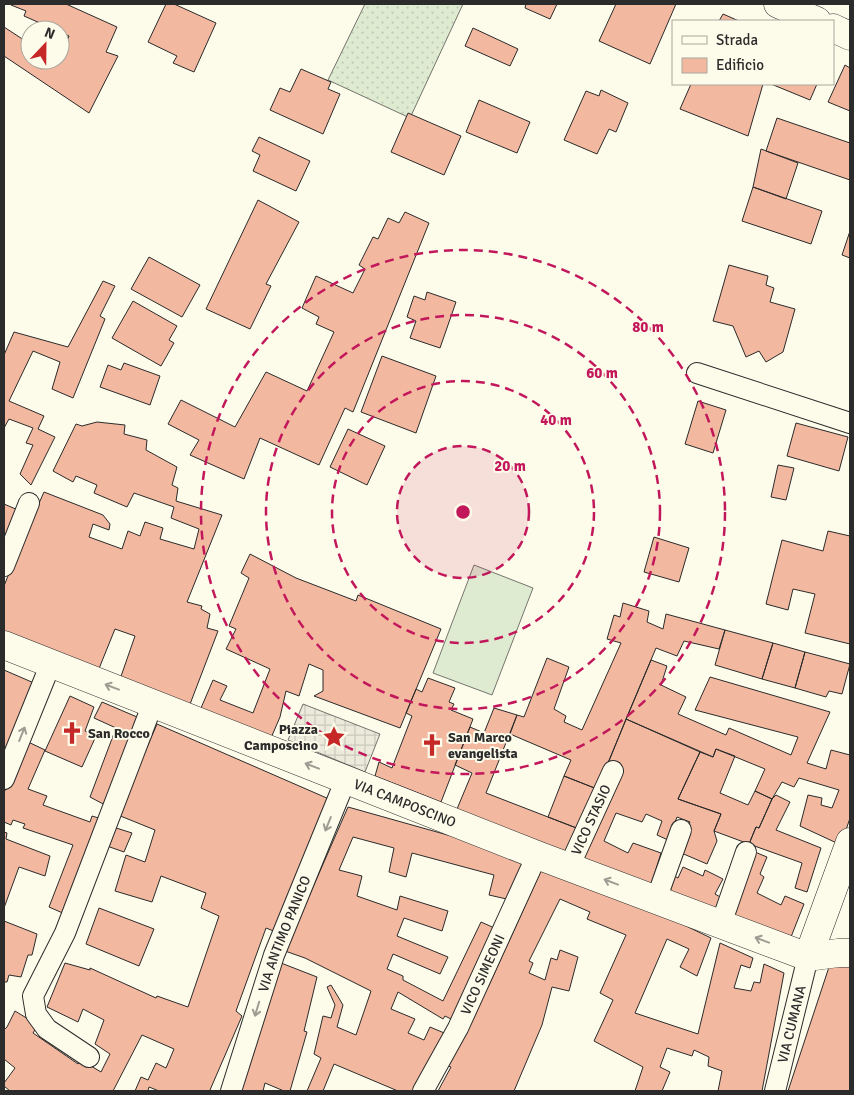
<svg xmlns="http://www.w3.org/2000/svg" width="854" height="1095" font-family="Signika,sans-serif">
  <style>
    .grass { fill: url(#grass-dots); stroke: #74746e }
    .pitch { fill: #deebd1; stroke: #74746e }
    .plaza { fill: url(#plaza-grid); stroke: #74746e }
    .building { fill: #f2b8a0; stroke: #2b2b2b }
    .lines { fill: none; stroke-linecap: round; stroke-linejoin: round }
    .street-casing { stroke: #2b2b2b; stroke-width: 22 }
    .secondary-casing { stroke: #2b2b2b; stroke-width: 29 }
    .street { stroke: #fdfbea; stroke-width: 20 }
    .secondary { stroke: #fdfbea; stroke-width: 28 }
    .hedge { stroke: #34623c; stroke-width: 4; stroke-dasharray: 2.5 4; stroke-linecap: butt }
    .oneway { stroke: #9e9d94 }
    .ring { fill: none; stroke: #c2185b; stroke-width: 2.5; stroke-dasharray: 9 6 }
    .labels { text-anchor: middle; stroke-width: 4; stroke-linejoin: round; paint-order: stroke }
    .poi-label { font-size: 14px; font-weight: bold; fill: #2b2b2b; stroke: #fdfbea; text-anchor: start }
    .street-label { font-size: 14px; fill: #2b2b2b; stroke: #fdfbea }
    .centre { fill: #c2185b; stroke: #fdfbea; stroke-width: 2.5 }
    .ring-label { font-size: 15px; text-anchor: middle; font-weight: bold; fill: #c2185b; stroke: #fdfbea; stroke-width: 4; stroke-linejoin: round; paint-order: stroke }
  </style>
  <defs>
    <pattern id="grass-dots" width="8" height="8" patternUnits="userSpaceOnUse" patternTransform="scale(1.25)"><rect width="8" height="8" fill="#deebd1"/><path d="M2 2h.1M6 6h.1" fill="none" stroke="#bfcab4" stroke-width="1.8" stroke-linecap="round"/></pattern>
    <pattern id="plaza-grid" width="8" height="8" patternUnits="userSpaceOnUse" patternTransform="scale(1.25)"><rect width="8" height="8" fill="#eceadb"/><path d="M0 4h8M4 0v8" fill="none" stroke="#cbc9bc"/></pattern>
  </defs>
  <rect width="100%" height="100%" fill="#fdfbea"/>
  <!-- grass -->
  <path class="grass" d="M365 4H463L410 118 328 80Z"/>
  <!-- pitch -->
  <path class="pitch" d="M474 565 533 588 492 695 433 673Z"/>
  <!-- plaza -->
  <path class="plaza" d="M303 704 380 734 365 772 288 740Z"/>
  <!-- building -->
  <path class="building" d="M12 4H66L117 27 106 52 118 56 89 113 4 56V27L30 44V60L58 61 60 60 69 36 60 32V30H56L24 16 26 11 11 5Z
    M166 4H174L216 23 194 72 173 63 177 56 148 42Z
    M526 4H557L550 19 525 8Z
    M616 4H676L650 64 599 41Z
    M723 14 739 21H719Z
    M473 28 518 49 510 66 465 46Z
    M845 65 850 68V111L828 102Z
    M301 69 331 82 328 89 340 94 323 134 270 110 280 88 290 92Z
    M691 84H763L748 136 680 109Z
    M771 84H817L810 100Z
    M601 90 628 103 616 132 609 129 597 154 564 140 586 91 599 96Z
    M479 100 530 122 517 153 466 132Z
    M408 113 461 136 444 175 391 152Z
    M777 118 850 143V180L766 151Z
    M259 137 310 161 296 191 253 171 260 155 252 151Z
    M761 149 798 163 786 199 753 187Z
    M753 187 822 211 811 244 742 221Z
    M258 200 299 222 266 284 271 286 250 329 206 309Z
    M405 212 429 223 353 412 345 408 319 465 260 438 244 479 190 455 199 440 168 424 181 400 235 427 266 372 307 391 334 332 316 324 319 317 302 308 316 276 353 293 365 269 359 265 373 237 378 239 388 218 399 223Z
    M850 231V258L842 255Z
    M149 257 200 285 182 317 131 289Z
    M729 265 768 276 766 285 774 288 770 302 795 309 783 352 766 362 759 351 746 357 733 326 713 321Z
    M103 281 115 286 100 316 105 319 73 398 52 389 60 362 33 351 9 401 44 416 38 429 55 437 31 485 20 474 33 445 26 443 33 428 9 419 4 428V355L14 332 68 347Z
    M427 292 456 302 440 348 410 338 416 321 407 317 414 296 425 300Z
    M133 301 177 326 169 340 174 343 161 366 112 338Z
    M382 356 436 376 416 433 361 412Z
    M124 363 160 376 150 405 100 387 108 365 121 370Z
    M698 401 726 410 713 453 685 444Z
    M97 422 125 425 124 434 147 440 146 450 177 467 172 485 178 488 176 501 222 515 187 602 202 606 201 609 210 614 207 628 218 631 187 712 118 685 135 636 115 629 96 676 4 642V586L19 548 44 492 103 515 110 524 109 530 93 524 89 537 122 549 128 531 140 536 145 522 163 528 160 539 194 549 199 529 171 518 174 507 134 493 127 507 94 493 97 485 76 476 73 482 53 471 76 424 82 426Z
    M796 423 848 437 839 471 787 456Z
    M348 429 385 446 367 485 330 467Z
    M778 465 794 468 786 500 771 497Z
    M4 504 18 510 4 544Z
    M828 531 850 536V644L805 633 815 594 793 589 788 610 766 604 782 540 823 551Z
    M654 537 689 548 679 582 644 572Z
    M250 554 296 578 356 601 358 595 441 629 400 728 314 696 323 691V670L309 664 299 696 286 691 280 717 268 745 198 715 213 680 227 686 220 700 253 713 270 669 226 649 236 629 229 626 249 578 241 573Z
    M623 603 649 611 647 622 663 629 666 614 725 630 719 649 684 641 677 656 656 648 597 789 564 776 571 760 510 734 517 715 524 717 547 658 569 667 554 709 566 716 564 722 582 730 621 643 607 639 614 615 620 617Z
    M725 630 773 643 762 679 715 665Z
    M773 643 805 652 795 688 762 679Z
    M805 652 850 664 842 694 829 691 826 697 795 688Z
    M651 660 667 666 661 685 686 697 678 714 726 735 729 728 791 755 798 737 695 710 710 677 830 712 807 763 826 769 831 750 850 755V818L841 845 800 826 808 795 822 798 821 805 832 808 839 790 799 778 794 787 782 782 772 799 755 791 765 769 716 749 713 757 626 719Z
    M4 670 34 683 4 763Z
    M428 678 455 688 449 702 454 704 451 710 473 719 441 802 375 776 379 762 392 768 412 716 406 713 416 689 422 692Z
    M70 696 94 707 85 731 96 736 82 767 45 751Z
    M102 702 144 720 107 806 90 797 116 728 94 718Z
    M494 708 517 715 486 793 579 829 569 854 457 809 472 773 455 765 470 727 484 733Z
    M626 719 700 752 678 799 721 814 714 831 717 841 707 864 679 852 690 822 677 817 668 840 657 835 662 821 646 814 642 822 616 813 604 841 628 853 633 843 661 853 651 885 580 857 621 766 609 761Z
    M157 724 329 799 276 932 266 928 236 1011 242 1016 210 1090 212 1091H159L149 1087 148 1091H135L141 1077 148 1080 156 1063 166 1068 174 1049 142 1035 113 1091H10L4 1086V1083L15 1068 4 1059V1030L7 1027 15 1011 38 1025 33 1033 78 1064 81 1060 101 1072 110 1054 95 1044 104 1020 83 1009 78 1022 47 1007 65 963 90 970V968L156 998 157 996 188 1007 219 916 201 908 206 893 161 876 152 902 115 891 126 855 145 862 155 830 118 815Z
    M24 740 45 750 28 789 47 796 43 805 90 822 92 816 102 819 65 914 49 907 73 845 23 828 25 824 13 820 11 825 4 822V793Z
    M716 749 735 756 720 793 748 805 755 791 772 799 759 828 756 827 749 844 714 831 721 814 678 799 700 752 713 757Z
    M564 776 597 789 579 829 548 817Z
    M776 795 790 802 776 830 821 848 807 892 795 888 802 863 749 844 756 827 759 828 772 799Z
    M348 807 469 841 523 862 511 900 489 895 494 875 412 853 406 877 389 872 394 848 353 837 339 870 362 876 357 896 397 910 400 896 448 911 442 931 404 918 397 936 448 957 440 974 393 954 387 969 403 976V980L443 1001 481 922 499 930 457 1022 445 1016 443 1019 398 992 391 1009 415 1019 408 1033 424 1040 430 1027 449 1035 421 1091H398L334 1064 323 1091H307L321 1058 314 1054 323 1016 331 1018 335 1005 327 987 331 985 343 1005 337 1027 356 1035 371 991 305 958 285 951Z
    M113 827 132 833 124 852 107 846Z
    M4 832 7 833 6 839 50 856 45 876 19 867 4 908Z
    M750 850 767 857 760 874 764 877 757 893 781 905 785 896 804 904 789 942 727 915Z
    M543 866 653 910 711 938 697 976 680 967 689 949 667 939 635 1013 698 1034 720 943 753 958 750 968 741 965 734 988 751 991 754 982 760 983 764 964 784 973 762 1091H718L722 1071 708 1066 709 1057 694 1050 692 1056 667 1048 660 1067 670 1072 662 1091H635L643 1067 594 1041 613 1000 600 993 626 935 587 919 590 912 560 899 529 961 533 963 529 973 545 980 551 958 557 960 560 950 578 957 569 991 552 987 542 1025 514 1091H438L451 1067 446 1065 489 985Z
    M683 867 703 876 705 870 723 879 715 894 722 898 716 912 665 890 671 874 678 878Z
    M99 908 154 929 139 966 86 944Z
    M4 921 37 934 32 955H28L21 977 9 975 7 982H4Z
    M281 963 317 977 304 1031 307 1032 290 1091H284L265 1083 263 1091H239Z
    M830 964 850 966V1091H788Z"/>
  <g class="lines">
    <defs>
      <g id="street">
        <path d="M697 373 850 423"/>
        <path d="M4 566 29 503"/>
        <path d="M4 779 51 663"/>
        <path id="s1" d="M569 867 613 771"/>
        <path d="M656 900 681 830"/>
        <path d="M721 924 746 852"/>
        <path d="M89 1057 47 1029 36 1014 33 996 65 933 153 703"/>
        <path id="s2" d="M231 1091 274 955 346 779"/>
        <path id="s3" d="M423 1091 458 1028 537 855"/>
        <path id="s4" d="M775 1091 808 957"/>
      </g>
      <g id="secondary">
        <path d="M778 4 817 21"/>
        <path d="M833 28 850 36"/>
        <path id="s5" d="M4 645 537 855 808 957 838 953H850"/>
        <path d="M808 957 850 842"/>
      </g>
    </defs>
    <!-- street casing -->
    <use href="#street" class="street-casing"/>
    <!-- secondary casing -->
    <use href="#secondary" class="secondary-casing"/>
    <!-- street -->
    <use href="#street" class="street"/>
    <!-- secondary -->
    <use href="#secondary" class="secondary"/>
    <!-- hedge -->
    <path class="hedge" d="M849 4H850"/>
  </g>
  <!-- one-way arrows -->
  <defs><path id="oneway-shaft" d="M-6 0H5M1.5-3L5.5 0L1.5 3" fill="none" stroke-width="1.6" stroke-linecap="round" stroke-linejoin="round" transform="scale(1.25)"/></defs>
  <g class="oneway">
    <use href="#oneway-shaft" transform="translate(112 687) rotate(-159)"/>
    <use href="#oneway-shaft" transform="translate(22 734) rotate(-68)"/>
    <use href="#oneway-shaft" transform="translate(312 766) rotate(-159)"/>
    <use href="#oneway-shaft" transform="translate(328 824) rotate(112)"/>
    <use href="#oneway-shaft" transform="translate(611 882) rotate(-159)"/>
    <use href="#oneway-shaft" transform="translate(762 940) rotate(-159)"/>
    <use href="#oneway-shaft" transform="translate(257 1009) rotate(107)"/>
  </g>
  <!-- distance rings -->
  <circle cx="463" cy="512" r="66" fill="#c2185b" fill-opacity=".12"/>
  <g class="ring">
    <circle cx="463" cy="512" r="66"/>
    <circle cx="463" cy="512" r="131"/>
    <circle cx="463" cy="512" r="197"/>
    <circle cx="463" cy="512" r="262"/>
  </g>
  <!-- icons -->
  <defs>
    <symbol id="church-bare" viewBox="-9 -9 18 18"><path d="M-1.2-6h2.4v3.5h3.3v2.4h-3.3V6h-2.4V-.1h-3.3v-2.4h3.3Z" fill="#c62828" stroke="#fdfbea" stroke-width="2.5" paint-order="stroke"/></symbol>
    <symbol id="sight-bare" viewBox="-9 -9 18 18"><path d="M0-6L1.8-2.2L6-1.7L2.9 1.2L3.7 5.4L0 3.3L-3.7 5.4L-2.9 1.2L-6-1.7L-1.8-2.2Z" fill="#c62828" stroke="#fdfbea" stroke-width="2.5" paint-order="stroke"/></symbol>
  </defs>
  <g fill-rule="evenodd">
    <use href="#church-bare" x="56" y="717" width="32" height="32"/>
    <use href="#sight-bare" x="318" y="721" width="32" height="32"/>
    <use href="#church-bare" x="416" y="729" width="32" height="32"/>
  </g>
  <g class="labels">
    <!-- poi labels -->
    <g class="poi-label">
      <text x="318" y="734" text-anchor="end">Piazza<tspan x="318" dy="16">Camposcino</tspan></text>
      <text x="88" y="738">San Rocco</text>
      <text x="448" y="742">San Marco<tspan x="448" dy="16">evangelista</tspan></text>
    </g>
    <!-- street labels -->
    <g class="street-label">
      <text dy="5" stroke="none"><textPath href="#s5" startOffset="431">VIA CAMPOSCINO</textPath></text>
      <text dy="5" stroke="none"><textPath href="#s1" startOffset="52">VICO STASIO</textPath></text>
      <text dy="5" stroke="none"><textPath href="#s2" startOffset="166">VIA ANTIMO PANICO</textPath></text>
      <text dy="5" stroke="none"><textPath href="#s3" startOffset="131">VICO SIMEONI</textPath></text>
      <text dy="5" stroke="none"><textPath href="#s4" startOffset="69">VIA CUMANA</textPath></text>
    </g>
  </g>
  <circle cx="463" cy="512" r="8" class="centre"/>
  <g class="ring-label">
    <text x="648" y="332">80 m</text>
    <text x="602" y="378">60 m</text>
    <text x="556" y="425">40 m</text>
    <text x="510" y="471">20 m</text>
  </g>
  <!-- border -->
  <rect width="854" height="1095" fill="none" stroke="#2b2b2b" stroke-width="10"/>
  <!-- legend -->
  <rect x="672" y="20" width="162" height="65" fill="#fdfbea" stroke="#a9a89e"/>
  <rect x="682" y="36" width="25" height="8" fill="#fdfbea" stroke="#a9a89e"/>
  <text x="716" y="45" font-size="15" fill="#2b2b2b">Strada</text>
  <rect x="682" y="58" width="25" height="15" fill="#f2b8a0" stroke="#a9a89e"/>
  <text x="716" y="70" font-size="15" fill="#2b2b2b">Edificio</text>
  <!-- north arrow -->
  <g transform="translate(45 45) rotate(22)"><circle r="24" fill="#fdfbea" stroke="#a9a89e"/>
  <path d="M0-4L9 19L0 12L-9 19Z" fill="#c62828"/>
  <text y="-8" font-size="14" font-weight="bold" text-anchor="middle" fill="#2b2b2b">N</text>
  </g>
</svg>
